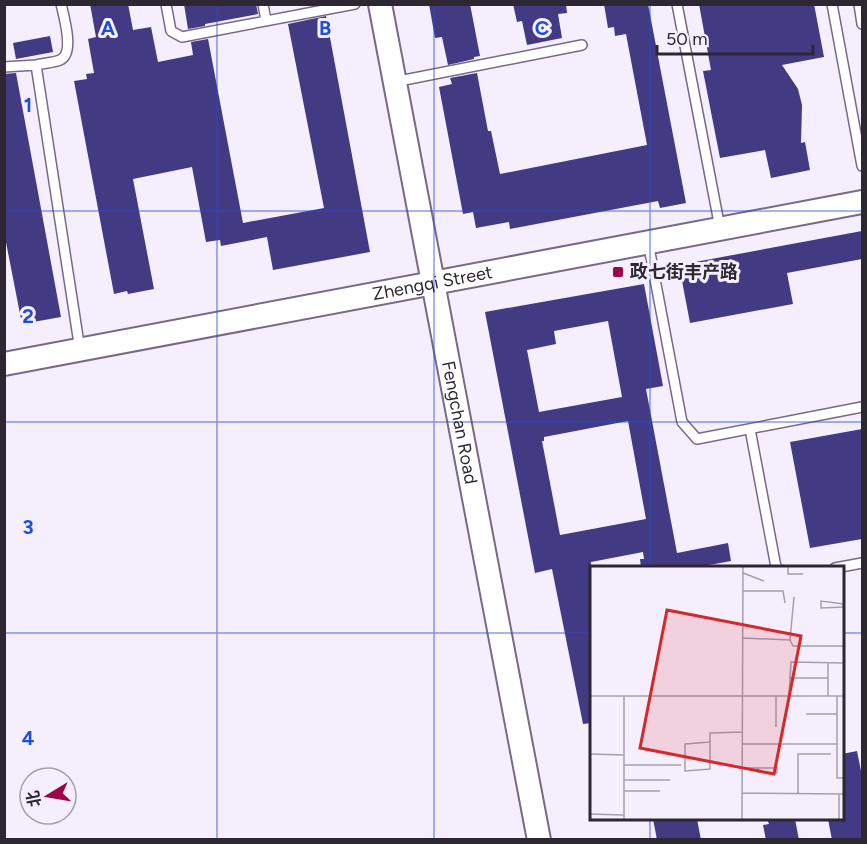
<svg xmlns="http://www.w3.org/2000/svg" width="867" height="844" font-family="Figtree,'Noto Sans SC',sans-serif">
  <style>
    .building { fill: #423a82; fill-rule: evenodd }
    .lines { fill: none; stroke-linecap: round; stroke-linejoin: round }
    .service-casing { stroke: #786988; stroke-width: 12 }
    .tertiary-casing { stroke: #786988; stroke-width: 26 }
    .service { stroke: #fff; stroke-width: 9 }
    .tertiary { stroke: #fff; stroke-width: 22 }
    .grid { fill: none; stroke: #1d4ed8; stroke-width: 1.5; stroke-opacity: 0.55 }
    .poi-dot { fill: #9e024a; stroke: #f5effd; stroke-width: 2 }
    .labels { text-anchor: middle; stroke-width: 6; stroke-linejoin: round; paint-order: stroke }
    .poi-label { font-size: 18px; font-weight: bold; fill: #2d2734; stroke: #f5effd; text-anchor: start }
    .street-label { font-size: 18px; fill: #2d2734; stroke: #f5effd }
    .inset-road { fill: none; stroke: #a59fad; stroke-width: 1.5 }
    .view { fill: #d62828; fill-opacity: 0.15; stroke: #d62828; stroke-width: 3 }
    .inset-edge { fill: none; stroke: #2d2734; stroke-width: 3 }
    .grid-label { font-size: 20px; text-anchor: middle; font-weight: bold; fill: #1d4ed8; stroke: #f5effd; stroke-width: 6; stroke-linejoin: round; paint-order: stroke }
  </style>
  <rect width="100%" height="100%" fill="#f5effd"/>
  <!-- building -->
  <path class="building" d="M90 4H128L133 30 151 27 158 62 193 55 191 42 208 39 243 223 324 208 288 24 326 16 370 252 273 270 267 237 221 246 220 240 206 242 192 167 133 179 154 289 128 294 127 291 114 294 74 81 87 79 86 74 94 73 88 39 96 37Z
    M184 4H256L258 14 205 24V26L188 29Z
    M429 4H470L480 56 474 57V59L448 65 442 37 435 38Z
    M513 4H566L567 13 558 14 562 38 527 45 522 21 517 22Z
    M604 4H648L686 203 660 208 658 201 510 229 509 222 476 228 473 212 463 214 439 87 452 84 450 78 477 73 488 131H491L500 174 647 145 626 34 615 36 614 27 608 28Z
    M699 4H814L824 57 782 65 798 89 802 105 801 143 805 142 810 170 771 178 765 150 720 158 703 71 711 70Z
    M50 36 53 52 16 59 13 43Z
    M16 73 61 317 22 324 4 232V74Z
    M862 231V259L787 273 793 304 690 323 679 265Z
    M644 284 663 386 646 389 677 553 728 543 731 561 693 568H641L640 559H644L643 552 591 562V723L583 724 552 569 535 573 485 312ZM608 321 622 397 539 412 527 350 556 344 554 331ZM628 421 646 519 560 535 542 441H544V437Z
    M862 429V539L810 548 790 442Z
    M857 751 862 776V840H832L828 819H842V754Z
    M653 819H697L701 840H657Z
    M767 819H795L799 840H766L763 825 769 824Z"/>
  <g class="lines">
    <defs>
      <path id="service" d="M61 4C64 17 75 54 60 60 53 63 43 63 36 65L80 350
        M166 4 171 31 182 37 355 4
        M263 4 266 21
        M677 4 720 228
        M832 4 862 166
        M859 4 862 24
        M4 67 36 65
        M394 82 582 45
        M648 242 682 422 697 439 862 407
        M750 429 776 567 778 568
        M835 568 862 563"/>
      <g id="tertiary">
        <path id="s1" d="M380 4 539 840"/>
        <path id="s2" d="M4 364 862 202"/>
      </g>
    </defs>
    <!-- service casing -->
    <use href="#service" class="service-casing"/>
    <!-- tertiary casing -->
    <use href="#tertiary" class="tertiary-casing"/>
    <!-- service -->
    <use href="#service" class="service"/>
    <!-- tertiary -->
    <use href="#tertiary" class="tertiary"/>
  </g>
  <!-- grid -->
  <path class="grid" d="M217 4V840M434 4V840M650 4V568M4 211H862M4 422H862M4 633H591M842 633H862M650 818V840"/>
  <!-- markers -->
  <rect class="poi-dot" x="612" y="266" width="12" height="12" rx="3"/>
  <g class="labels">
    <!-- poi labels -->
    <g class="poi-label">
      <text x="630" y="278">政七街丰产路</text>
    </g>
    <!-- street labels -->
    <g class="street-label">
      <text dy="6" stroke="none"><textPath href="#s2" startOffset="436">Zhengqi Street</textPath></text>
      <text dy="6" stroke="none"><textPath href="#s1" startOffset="426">Fengchan Road</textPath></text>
    </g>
  </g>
  <!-- overview -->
  <g transform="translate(590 566)">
    <rect width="254" height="254" fill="#f5effd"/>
    <path class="inset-road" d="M198 0V8H213M153 7 174 15M153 25H193L195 37M253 38V41L231 42V35L254 38M153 72 200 74 203 80H254M200 74 204 31M199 112H238M0 130H254M34 130V253M199 130 201 96 254 97M238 130V97M247 130V212H254M216 148H247M186 161V130M120 176 95 178V205L120 203V167L153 166M152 178H247M0 188 34 189M34 199H91M152 202H187V207M168 202V206L187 207M34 214H80M34 225H70M152 227 254 228M208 227V188H241M0 248 34 249M152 253 153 0M249 253V228"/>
    <path class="view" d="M77 44 211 70 184 208 50 182Z"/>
    <rect width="254" height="254" class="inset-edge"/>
  </g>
  <g class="grid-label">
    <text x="108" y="35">A</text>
    <text x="325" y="35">B</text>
    <text x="542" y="35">C</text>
    <text x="28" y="112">1</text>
    <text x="28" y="323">2</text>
    <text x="28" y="534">3</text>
    <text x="28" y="745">4</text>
  </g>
  <!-- border -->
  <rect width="867" height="844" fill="none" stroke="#2d2734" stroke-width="12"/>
  <!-- north arrow -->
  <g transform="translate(48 796) rotate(259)"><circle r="28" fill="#f5effd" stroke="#a59fad" stroke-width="1.5"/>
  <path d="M0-4.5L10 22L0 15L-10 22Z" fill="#9e024a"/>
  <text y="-9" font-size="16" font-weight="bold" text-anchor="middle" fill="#2d2734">北</text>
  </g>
  <!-- scale -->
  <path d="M657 45v9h156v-9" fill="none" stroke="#2d2734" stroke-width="3"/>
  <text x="666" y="45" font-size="18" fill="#2d2734" stroke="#f5effd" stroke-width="4.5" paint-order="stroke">50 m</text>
</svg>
